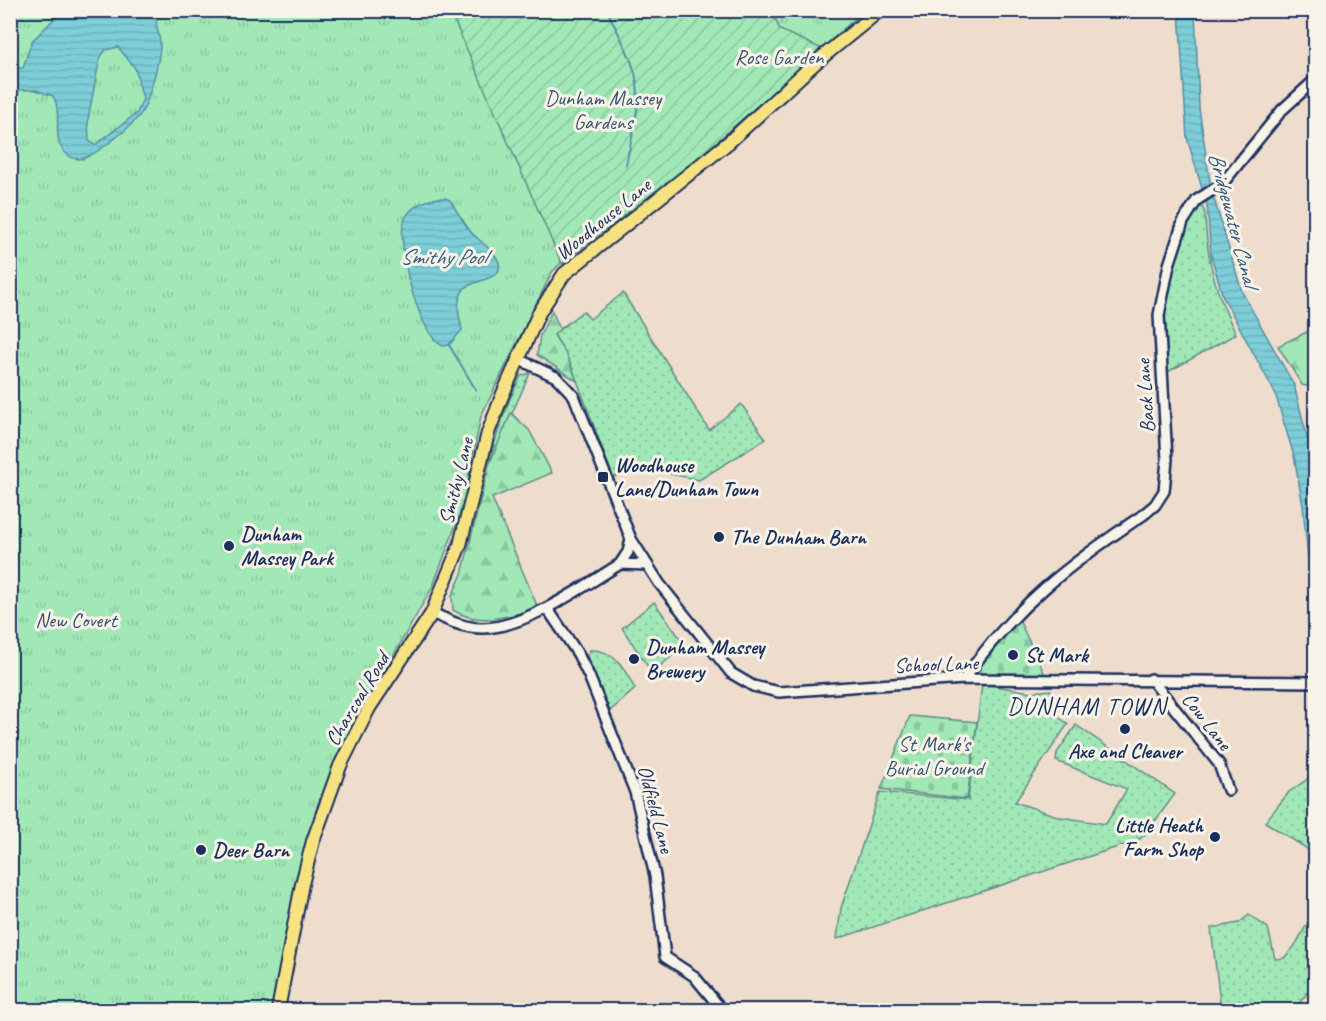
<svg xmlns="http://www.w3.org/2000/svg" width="1326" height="1021" font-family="Caveat,sans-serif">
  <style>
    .grass { fill: url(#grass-dots); stroke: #5e8c8a; stroke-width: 1.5 }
    .forest { fill: url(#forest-firs); stroke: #5e8c8a; stroke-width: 1.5 }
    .cemetery { fill: url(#cemetery-stones); stroke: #5e8c8a; stroke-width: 1.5 }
    .park { fill: url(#park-tufts); stroke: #5e8c8a; stroke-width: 1.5 }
    .garden { fill: url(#garden-furrows); stroke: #5e8c8a; stroke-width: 1.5 }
    .water { fill: url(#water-rules); stroke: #568ea7; stroke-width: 1.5; fill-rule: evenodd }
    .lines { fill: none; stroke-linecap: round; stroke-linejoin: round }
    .stream { stroke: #568ea7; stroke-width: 2 }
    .minor-casing { stroke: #1b2f5e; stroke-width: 14 }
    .major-casing { stroke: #1b2f5e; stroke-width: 16 }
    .minor { stroke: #f7f3e8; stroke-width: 9 }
    .major { stroke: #f7e281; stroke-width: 12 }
    .poi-dot { fill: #1b2f5e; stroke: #f7f3e8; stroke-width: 2 }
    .labels { text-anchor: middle; stroke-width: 6; stroke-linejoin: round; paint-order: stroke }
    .park-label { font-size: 21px; fill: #365470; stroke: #f7f3e8 }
    .street-label { font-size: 21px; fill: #1b2f5e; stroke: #f7f3e8 }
    .poi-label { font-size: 21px; font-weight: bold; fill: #1b2f5e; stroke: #f7f3e8; text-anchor: start }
    .water-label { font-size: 22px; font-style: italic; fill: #34577c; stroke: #f7f3e8 }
    .quarter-label { font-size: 24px; letter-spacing: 1.5px; fill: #1b2f5e; stroke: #f7f3e8 }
  </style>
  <defs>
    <pattern id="grass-dots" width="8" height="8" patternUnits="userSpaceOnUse" patternTransform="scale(1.5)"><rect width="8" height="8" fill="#a1e8b6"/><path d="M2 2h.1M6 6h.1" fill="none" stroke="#8ac79f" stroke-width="1.8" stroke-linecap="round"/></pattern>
    <pattern id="forest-firs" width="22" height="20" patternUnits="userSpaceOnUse" patternTransform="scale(1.5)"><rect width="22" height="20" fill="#a1e8b6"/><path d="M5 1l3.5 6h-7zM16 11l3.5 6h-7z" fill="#8ac79f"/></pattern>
    <pattern id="cemetery-stones" width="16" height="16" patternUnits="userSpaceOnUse" patternTransform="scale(1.5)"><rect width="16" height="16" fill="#a1e8b6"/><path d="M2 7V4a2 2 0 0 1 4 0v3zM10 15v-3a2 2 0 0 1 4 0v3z" fill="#8ac79f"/></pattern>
    <pattern id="park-tufts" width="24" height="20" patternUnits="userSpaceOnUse" patternTransform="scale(1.5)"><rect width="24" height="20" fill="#a1e8b6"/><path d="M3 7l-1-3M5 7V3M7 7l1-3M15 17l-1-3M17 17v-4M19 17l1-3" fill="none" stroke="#8ac79f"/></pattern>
    <pattern id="garden-furrows" width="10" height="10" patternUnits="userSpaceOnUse" patternTransform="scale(1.5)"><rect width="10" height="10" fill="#a1e8b6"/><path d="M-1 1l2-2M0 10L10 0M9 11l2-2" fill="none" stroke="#8ac79f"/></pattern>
    <pattern id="water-rules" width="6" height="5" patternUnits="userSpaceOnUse" patternTransform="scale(1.5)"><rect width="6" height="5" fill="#7dced7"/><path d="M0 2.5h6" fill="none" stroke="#6bb1bb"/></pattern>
  </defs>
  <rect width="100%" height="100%" fill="#eedccd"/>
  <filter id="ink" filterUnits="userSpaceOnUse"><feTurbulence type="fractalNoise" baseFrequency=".0167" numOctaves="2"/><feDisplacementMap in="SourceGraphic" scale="12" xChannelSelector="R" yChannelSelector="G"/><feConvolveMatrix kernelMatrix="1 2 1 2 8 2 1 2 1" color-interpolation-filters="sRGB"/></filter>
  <g filter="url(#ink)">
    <!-- grass -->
    <path class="grass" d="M1197 205 1203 208 1205 214C1207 261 1215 292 1236 334L1166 373C1159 315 1169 256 1197 205Z
      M623 293 709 430 741 404 766 439 699 480 642 468 613 477 572 367 554 334 583 311 590 319Z
      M530 373 489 465C496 434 506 404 521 376Z
      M654 602 685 645 652 673 622 628Z
      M590 650C615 649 625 669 635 689L610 711 587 656Z
      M982 684 1031 692 1051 690 1053 713 1068 724 1015 802 1060 817 1106 824 1127 789 1056 761 1057 753 1076 725 1175 794 1144 836 1136 841 837 939 841 908 880 792 968 800Z
      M1315 774V854L1265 822 1289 792Z
      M1249 915 1268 928 1275 959 1284 958 1294 947 1310 919 1315 921V983L1294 1010H1221L1211 928 1239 923Z"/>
    <!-- forest -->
    <path class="forest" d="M552 311 560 329 554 335 567 356 577 381 537 355 540 336Z
      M1315 328V388L1302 385 1278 346Z
      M511 413 529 430 552 473 492 498 538 608C510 616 480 627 453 610L452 596 462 574 489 465Z"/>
    <!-- cemetery -->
    <path class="cemetery" d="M1019 620 1046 677 980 675C980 653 1004 635 1019 620Z
      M910 716 977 722 967 799 881 789Z"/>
    <!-- park -->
    <path class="park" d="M10 11H863L822 49 596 228 552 272 481 416 463 506 433 586 341 747 317 807 301 860 272 1010H11Z"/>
    <!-- garden -->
    <path class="garden" d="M450 11H772L780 30 822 49 656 195 598 235 562 264Z"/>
    <!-- water -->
    <path class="water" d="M63 10 160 11C152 24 160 31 160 45 160 60 148 105 140 115 129 128 115 139 102 148 92 155 79 164 68 155 49 141 64 113 53 96L36 90H19L11 111V69L23 68 32 41ZM118 47 135 68 143 99 137 113 95 145 89 141 88 119 100 57 106 50Z
      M1179 11H1195L1199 108 1211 189 1242 292 1294 385 1316 472 1315 634 1303 506 1294 456 1275 393 1223 297 1211 255 1207 205 1187 138Z
      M445 198 450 200C457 211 463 222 471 232 478 240 489 247 495 255 513 282 472 278 464 289 455 302 459 316 462 330L449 345 443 346C419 336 396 246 404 222 408 206 430 197 445 198Z"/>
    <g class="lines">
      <!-- stream -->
      <path class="stream" d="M607 10C616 30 628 49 634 70 644 101 632 134 626 165
        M718 10 720 14
        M449 345 476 390"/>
      <defs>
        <path id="minor" d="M518 359 556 377 574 396 631 539 659 583 731 673 753 686 779 692 964 679 1316 682
          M620 564 646 565
          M547 608 578 654 589 676 635 792 655 876 665 957 694 976 722 1010
          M432 613C447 620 463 628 481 628 524 629 584 586 620 564L628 552 631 539
          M964 679C1015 605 1070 564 1143 515L1155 505 1164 491 1167 460 1159 315 1169 265 1183 222 1197 200 1222 184 1282 110 1316 79
          M1151 679 1219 764 1228 790"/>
        <path id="major" d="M278 1010 302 884 313 841 340 766 369 708 432 613 460 545 488 433 502 396 539 313 564 274 729 142 815 63 880 10"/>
      </defs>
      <!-- minor casing -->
      <use href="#minor" class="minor-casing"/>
      <!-- major casing -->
      <use href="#major" class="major-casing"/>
      <!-- minor -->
      <use href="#minor" class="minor"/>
      <!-- major -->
      <use href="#major" class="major"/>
    </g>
  </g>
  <!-- markers -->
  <g class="poi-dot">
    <rect x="597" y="471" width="12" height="12" rx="3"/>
    <circle cx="719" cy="537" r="6"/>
    <circle cx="229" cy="546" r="6"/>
    <circle cx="1013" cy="655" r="6"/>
    <circle cx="634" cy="659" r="6"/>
    <circle cx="1125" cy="729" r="6"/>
    <circle cx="1215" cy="837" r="6"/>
    <circle cx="201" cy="850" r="6"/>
  </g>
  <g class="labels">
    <!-- park labels -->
    <g class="park-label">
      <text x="779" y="64">Rose Garden</text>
      <text x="603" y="105">Dunham Massey<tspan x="603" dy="24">Gardens</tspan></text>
      <text x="76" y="627">New Covert</text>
      <text x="934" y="751">St Mark's<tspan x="934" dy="24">Burial Ground</tspan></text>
    </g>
    <!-- street labels -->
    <g class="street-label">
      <text transform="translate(603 219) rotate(-39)" y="7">Woodhouse Lane</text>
      <text transform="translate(1145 396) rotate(-94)" y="7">Back Lane</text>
      <text transform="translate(456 481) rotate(-76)" y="7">Smithy Lane</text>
      <text transform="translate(936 664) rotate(-2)" y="7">School Lane</text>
      <text transform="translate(357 699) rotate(-59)" y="7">Charcoal Road</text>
      <text transform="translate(1207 721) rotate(52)" y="7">Cow Lane</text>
      <text transform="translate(656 809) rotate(75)" y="7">Oldfield Lane</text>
    </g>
    <!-- poi labels -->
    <g class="poi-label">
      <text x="615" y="472">Woodhouse<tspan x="615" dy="24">Lane/Dunham Town</tspan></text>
      <text x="241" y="541">Dunham<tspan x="241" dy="24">Massey Park</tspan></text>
      <text x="731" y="544">The Dunham Barn</text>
      <text x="646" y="654">Dunham Massey<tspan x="646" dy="24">Brewery</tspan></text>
      <text x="1025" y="662">St Mark</text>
      <text x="1125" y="758" text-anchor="middle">Axe and Cleaver</text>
      <text x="1203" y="832" text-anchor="end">Little Heath<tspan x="1203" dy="24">Farm Shop</tspan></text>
      <text x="213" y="857">Deer Barn</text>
    </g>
    <!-- water labels -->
    <g class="water-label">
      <text transform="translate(1234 219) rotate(75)" y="8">Bridgewater Canal</text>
      <text x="443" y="264">Smithy Pool</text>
    </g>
    <!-- quarter labels -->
    <g class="quarter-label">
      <text x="1087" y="714">DUNHAM TOWN</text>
    </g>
  </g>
  <!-- margin -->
  <rect width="1326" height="1021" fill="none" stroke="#f7f3e8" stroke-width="36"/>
  <rect x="18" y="18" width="1290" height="985" fill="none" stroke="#1b2f5e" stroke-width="2" filter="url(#ink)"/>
</svg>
